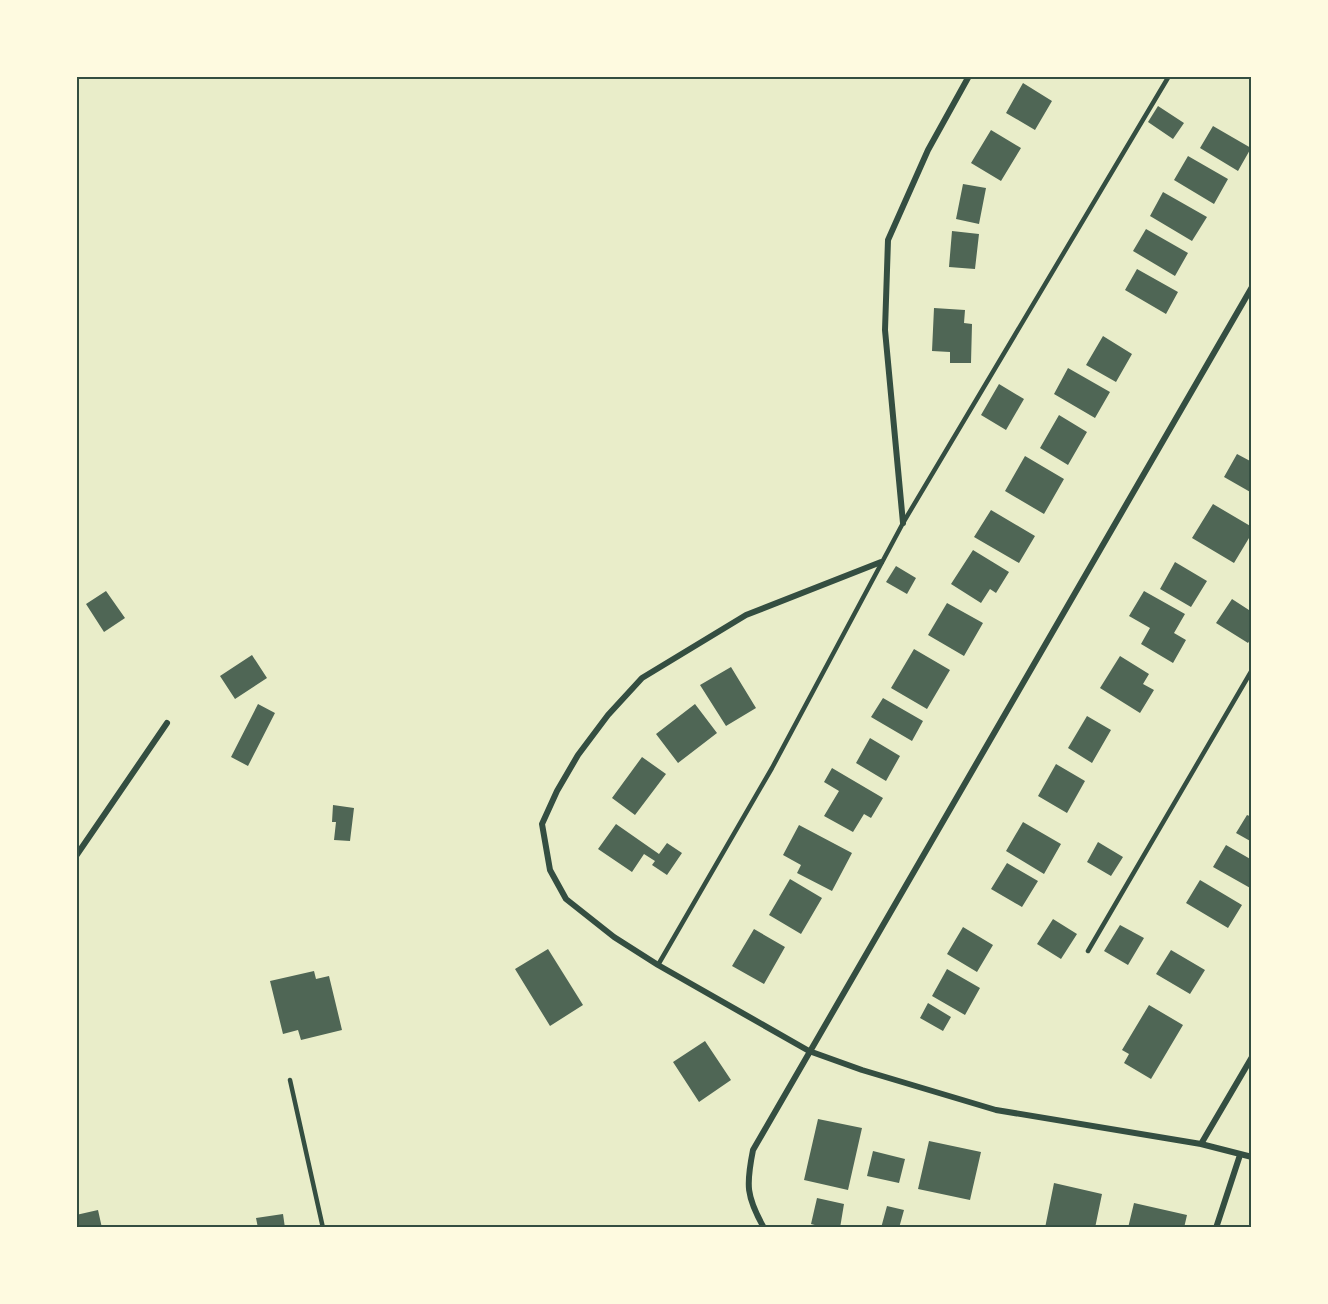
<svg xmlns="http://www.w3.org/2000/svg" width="1328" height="1304" font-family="Quicksand,sans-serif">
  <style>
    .building { fill: #4f6655 }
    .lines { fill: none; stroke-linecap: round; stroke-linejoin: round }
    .service { stroke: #344e41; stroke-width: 4.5 }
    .minor { stroke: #344e41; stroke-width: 6 }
    .neatline { fill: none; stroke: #344e41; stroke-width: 2 }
  </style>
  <rect width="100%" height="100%" fill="#e9edc9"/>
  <!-- building -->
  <path class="building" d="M1023 83 1052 101 1035 130 1006 113Z
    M1158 106 1184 123 1173 139 1148 122Z
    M1213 126 1251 148 1238 171 1200 148Z
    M991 130 1021 148 1001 181 971 163Z
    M1188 156 1228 179 1214 204 1174 180Z
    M963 184 986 188 979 224 956 219Z
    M1163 192 1207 217 1192 241 1150 216Z
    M1146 229 1188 253 1175 276 1133 251Z
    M952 231 979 234 975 269 949 267Z
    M1137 269 1178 292 1166 314 1125 290Z
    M934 308 965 310 964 323 972 324 971 363H950V352L932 351Z
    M1103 336 1132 354 1116 382 1086 365Z
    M1068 368 1110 392 1095 418 1054 394Z
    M999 384 1024 399 1006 430 981 415Z
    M1059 415 1087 432 1068 465 1040 448Z
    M1237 454 1252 462V493L1224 477Z
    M1025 456 1064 479 1044 514 1005 491Z
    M1213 504 1252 527V533L1234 563 1192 538Z
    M991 510 1035 536 1019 563 974 537Z
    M973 550 1009 572 996 593 990 589 981 603 951 584Z
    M1175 562 1207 581 1191 607 1160 589Z
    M896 566 916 578 907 594 886 582Z
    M106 591 125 618 104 632 86 604Z
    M1144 591 1185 614 1174 633 1186 640 1173 663 1141 644 1150 628 1129 616Z
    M1232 599 1252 612V637L1248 643 1216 623Z
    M947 603 983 623 964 656 928 635Z
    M914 649 950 670 927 709 891 688Z
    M252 655 267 678 235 699 220 676Z
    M1120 656 1149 674 1143 684 1154 690 1140 713 1100 688Z
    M731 667 756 708 726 726 700 685Z
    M883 698 923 721 912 741 871 717Z
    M258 704 275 713 248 766 231 757Z
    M695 704 717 733 678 763 656 734Z
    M1087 716 1111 730 1092 763 1068 748Z
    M870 738 900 756 886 781 856 763Z
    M642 757 666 774 635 815 612 798Z
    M1056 764 1085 781 1067 813 1038 796Z
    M832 768 883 798 871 818 864 814 853 832 824 816 839 791 824 782Z
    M333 805 354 808 350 841 334 840 336 822H332Z
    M1247 815 1252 817V842L1236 833Z
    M1023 822 1061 844 1044 874 1006 851Z
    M616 824 659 854 667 843 682 853 667 875 652 865 655 861 644 854 632 872 598 849Z
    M799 825 852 853 832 891 797 873 801 865 783 855Z
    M1098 842 1123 857 1111 876 1087 862Z
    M1226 845 1252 860V889L1213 867Z
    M1007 863 1038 881 1022 907 991 889Z
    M790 879 822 898 801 934 769 915Z
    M1200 880 1242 905 1228 928 1186 903Z
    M1053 919 1077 934 1061 959 1037 944Z
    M1120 925 1144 938 1128 965 1104 951Z
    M963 927 993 945 977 972 947 954Z
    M754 929 785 947 764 984 732 966Z
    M548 949 583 1005 550 1026 515 969Z
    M1171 950 1205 970 1190 994 1156 974Z
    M947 969 980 988 965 1015 932 996Z
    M314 971 316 979 329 976 342 1030 301 1040 298 1030 283 1034 270 981Z
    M928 1003 951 1017 943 1031 920 1018Z
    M1149 1005 1183 1025 1151 1079 1124 1063 1129 1054 1122 1050Z
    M705 1041 731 1080 699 1102 673 1062Z
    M818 1119 862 1128 848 1190 804 1180Z
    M929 1141 981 1152 970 1200 918 1189Z
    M873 1151 905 1159 899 1183 867 1176Z
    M1054 1183 1102 1194 1095 1228H1045Z
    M817 1198 844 1204 840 1228H826L811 1224Z
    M1134 1203 1187 1215 1184 1228H1128Z
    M887 1206 904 1210 899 1228H881Z
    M98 1210 102 1228H76V1215Z
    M283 1214 285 1228H258L256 1218Z"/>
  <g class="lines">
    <!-- service -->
    <path class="service" d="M1088 951 1252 670
      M658 965 772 768 903 523 1169 76
      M290 1080 323 1228"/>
    <!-- minor -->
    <path class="minor" d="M903 523 885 330 888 240 928 150 969 76
      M881 562 746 615 642 678 608 715 578 755 557 791 542 824 550 870 566 899 614 937 658 965 809 1051 862 1070 996 1110 1201 1144 1252 1157
      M76 856 167 723
      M1201 1144 1252 1057
      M764 1228C746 1196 746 1185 753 1150L1252 287
      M1216 1228 1240 1155"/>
  </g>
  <!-- border -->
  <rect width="1328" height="1304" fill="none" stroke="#fefae0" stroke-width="156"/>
  <rect x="78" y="78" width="1172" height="1148" class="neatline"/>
</svg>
